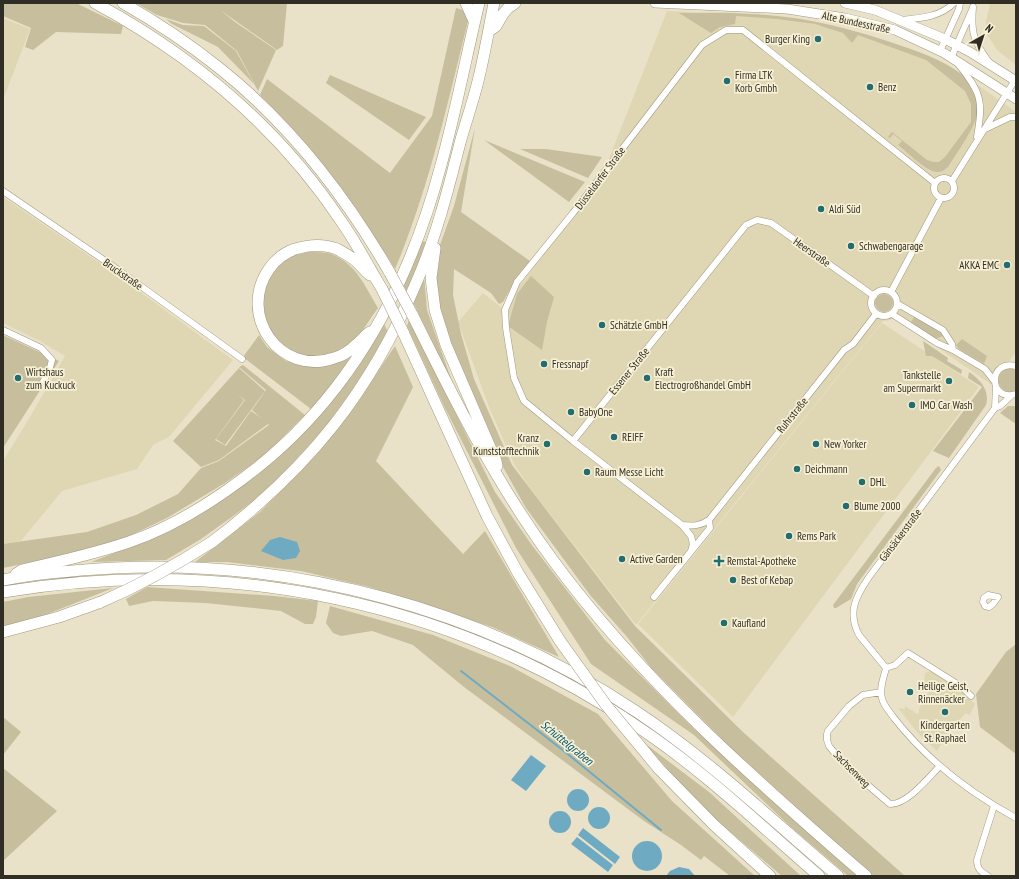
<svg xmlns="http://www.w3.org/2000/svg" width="1019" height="879" font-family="'PT Sans Narrow',sans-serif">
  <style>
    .built { fill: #dfd6b4 }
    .green { fill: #c7be9d }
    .water { fill: #6faac3 }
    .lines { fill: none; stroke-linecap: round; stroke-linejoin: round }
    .stream { stroke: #6faac3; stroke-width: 2 }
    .street-casing { stroke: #a09981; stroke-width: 7 }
    .secondary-casing { stroke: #a09981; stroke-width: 10 }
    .highway-casing { stroke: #a09981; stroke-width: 12 }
    .street { stroke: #fff; stroke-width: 6 }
    .secondary { stroke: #fff; stroke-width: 9 }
    .highway { stroke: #fff; stroke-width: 11 }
    .highway-bridge-casing { stroke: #a09981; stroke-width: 12; stroke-linecap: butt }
    .highway-bridge { stroke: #fff; stroke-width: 11 }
    .poi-dot { fill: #216d6f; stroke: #f7f0d5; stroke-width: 1.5 }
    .labels { text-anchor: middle; stroke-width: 3.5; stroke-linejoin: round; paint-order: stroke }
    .street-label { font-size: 11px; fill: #302e24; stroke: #f7f0d5 }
    .poi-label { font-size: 11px; fill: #302e24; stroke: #f7f0d5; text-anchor: start }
    .water-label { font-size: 12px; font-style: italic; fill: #00556e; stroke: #f7f0d5 }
  </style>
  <rect width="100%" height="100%" fill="#e9e2c8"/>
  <!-- built -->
  <path class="built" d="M990 3H1016V65L997 50 987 34 986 22Z
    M667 11 771 16 860 33 961 73 1016 112V352L992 385 895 318 890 320 883 321 636 625 530 488 514 464 489 407 458 322 483 293 502 308 614 165 609 159Z
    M3 18 30 29 3 100Z
    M3 197 113 272 233 360 169 437 153 445 137 469 62 491 21 541 3 544V461L30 417 65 356 40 341 3 323Z
    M882 323 979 387 733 717 638 624Z
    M931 671 962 691 975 704 970 715 966 713 940 741 942 743 937 751 918 733 898 708 905 709V706L911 710H912L917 714 919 713V709L930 689 924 682 925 673Z"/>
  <!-- green -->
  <path class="green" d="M3 3 78 4 123 26 121 34 56 32 33 50 25 47 31 28 3 16Z
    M136 3H287L283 46 277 50 220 10 235 22 276 50 258 91 237 51 205 25 183 23 157 15Z
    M456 8 466 11 468 21C447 105 429 189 395 269L356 208 311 149 260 95 267 79 390 173 432 116Z
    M679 13C703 13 727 12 751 14 803 16 853 29 902 46 925 54 951 63 968 80 974 86 977 97 978 105 980 122 957 152 948 167 944 170 942 172 937 172 927 172 907 152 898 145L902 141 893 134 890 138 888 137 892 132 927 160 934 162H939L945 157 971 122V104L965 91 926 60 858 35 852 43 843 33 815 24 777 19 736 16 735 24 720 27 711 33Z
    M166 19 183 25 204 26 236 51 254 84 218 47 172 24Z
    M330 75 426 117 409 140 326 83Z
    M475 128 461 212 530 261 513 284 503 302 499 304 491 293 454 269 453 295 461 334 474 379 512 465 635 626 744 733 905 876H874L841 848 730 747 652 669 628 638 590 595 526 508 503 467 450 344 439 307 436 271 440 245 454 206Z
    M484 140 585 182 569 202Z
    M520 149H546L602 157 588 178Z
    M421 241 426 242 407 292 403 284Z
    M309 252C315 252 322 252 328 253 355 261 365 286 378 308 368 321 360 337 347 347 300 383 238 324 271 275 276 268 283 260 291 257 297 254 303 253 309 252Z
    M424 276 427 310 454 387 413 302Z
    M531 276 554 297 547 322 542 350 508 326 517 294Z
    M875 303a9 9 0 1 1 18 0a9 9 0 1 1-18 0Z
    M915 316 940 332 943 336 938 338H933L911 322Z
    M409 320 495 492 531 544 605 640 697 732 859 876H848L793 829 694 735 591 664 516 548 444 406 407 326Z
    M384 324 388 332 356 385 329 423 271 487 236 514 201 539 166 560 91 562 151 539 212 506 258 475 303 433 319 415 352 376Z
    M3 335 59 361 3 448Z
    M259 335 267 347 286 361 308 367 328 365 354 352 329 389 311 409 243 357Z
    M962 339 987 356 984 364 959 349 956 345Z
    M923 341 948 358 947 361 962 370 961 374 932 356H926Z
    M395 346 413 387 376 461 463 554 485 531 559 657 492 627 369 587 301 571 227 562H195L260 512 315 456 349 414Z
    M243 365 305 415 265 455 225 483 167 518 123 539 87 551 3 568V544L87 532 136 515 178 494 201 468 219 461 269 425 268 424 219 460 201 467 173 441 239 368 265 391 225 445 216 439 245 400 238 395 244 400 215 440 226 446 251 411 261 418 252 410 266 390 239 367Z
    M1009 368 1016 370V391C999 398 990 373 1009 368Z
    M969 372C981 380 990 391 986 405L949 458 933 451 982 387 968 378Z
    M1008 406H1016V424L1000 413Z
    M939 466 941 470 857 584 851 599 836 608H834L833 605 936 468Z
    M147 587 274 596 318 601 316 617 313 624H305L281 611 206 603 153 601 129 606 126 599Z
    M113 588 40 617 3 627V602L28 597Z
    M330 606 433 635 510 666 598 714 672 801 755 876H730L704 856 701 860 681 845 644 821 464 687 413 645 372 631 341 636 333 633 326 623Z
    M1016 644V754L980 727 976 694 1006 652Z
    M3 717 21 732 3 755Z
    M643 742 709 792 801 876H782L707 812Z
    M3 768 57 811 3 861Z"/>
  <!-- water -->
  <path class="water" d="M280 537 297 542 300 551 296 558 283 560 261 551 270 540Z
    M531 755 546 766 526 791 511 780Z
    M567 800a11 11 0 1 1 22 0a11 11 0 1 1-22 0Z
    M588 818a11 11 0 1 1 22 0a11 11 0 1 1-22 0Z
    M549 822a11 11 0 1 1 22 0a11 11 0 1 1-22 0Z
    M583 828 620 857 615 864 578 835Z
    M577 837 613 865 608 872 571 844Z
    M632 856a15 15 0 1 1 30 0a15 15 0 1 1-30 0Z
    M679 867 689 869 695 876H666L670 871Z"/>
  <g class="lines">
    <!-- stream -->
    <path class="stream" d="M461 671 564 751 661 830"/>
    <defs>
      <path id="street" d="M973 7C971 32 973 41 989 62
        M902 20C921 18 940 17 954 3
        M940 51 959 9 960 3
        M951 58 972 10
        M959 65C982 94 983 101 977 137
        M985 129 1010 117H1016
        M934 188a10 10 0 1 1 20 0a10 10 0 1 1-20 0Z
        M952 181 1015 80
        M3 191 117 269 242 359
        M871 303a13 13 0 1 1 26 0a13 13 0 1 1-26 0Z
        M891 292 941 198
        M898 304 943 330 952 344 953 350
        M892 314 937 343 953 350 985 369 995 382
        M3 330 41 348 52 360 49 371 43 382
        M1016 366C987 359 989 403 1016 394
        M1011 396 1000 406 995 408 869 577C856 596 847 612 859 635L886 668C884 677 879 688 882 698 883 705 890 712 894 718 927 760 970 793 1016 818
        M995 408 996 387
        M573 441 746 225 757 220 771 223 874 296
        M682 525C693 526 700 526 709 520L844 350 853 344 876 314
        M691 551 693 544 691 536 682 525 573 441 524 401 514 378 506 328 505 310 517 282 573 213 702 45 726 30H743L935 183
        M988 595 998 597 993 604 989 607 985 606 983 602 984 598Z
        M654 597 710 528 709 520
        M886 668 895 665 908 653 962 687 971 696
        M881 692 863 695 849 706 828 731 827 734V740L829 746 833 751 856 775 890 804C907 805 929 777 940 766
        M988 876C981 872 977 869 977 860L994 806"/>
      <path id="secondary" d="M655 3 787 9 845 18 895 30 944 53 1016 99
        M845 3 875 10 945 39 970 52 1016 81"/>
      <path id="highway" d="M95 3C193 56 279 128 341 221 356 242 368 266 382 289
        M123 3C156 22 188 43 218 67 289 123 345 195 390 273
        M466 3 474 21
        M489 31 496 26 503 14 508 8 515 3
        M435 248 431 278 435 310 446 345 496 461 497 466
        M412 314C454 399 496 483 552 559 640 679 754 779 866 876
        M370 332C365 335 362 340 357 344 351 350 342 356 334 358 280 377 237 315 269 269 275 260 284 253 295 249 308 245 324 244 337 249 344 253 352 257 357 262 362 267 365 271 370 275
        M403 332 487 516 518 573 560 641
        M212 542C308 469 370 393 417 281 436 237 448 190 460 143 466 121 474 99 479 77 485 52 489 28 494 3
        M16 574 22 570C58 562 94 554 129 542 176 526 219 498 258 467 354 390 410 282 441 165 456 111 466 57 479 3
        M3 580C39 573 77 570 114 568 297 559 484 610 637 712 709 760 772 820 838 876
        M3 592C227 555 453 601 641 729 705 772 761 826 819 876
        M3 632 59 617 101 602
        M659 769 714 825 770 876"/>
    </defs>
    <!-- street casing -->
    <use href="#street" class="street-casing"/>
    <!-- secondary casing -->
    <use href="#secondary" class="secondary-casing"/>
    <!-- highway casing -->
    <use href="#highway" class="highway-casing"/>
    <!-- street -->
    <use href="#street" class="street"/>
    <!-- secondary -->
    <use href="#secondary" class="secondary"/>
    <!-- highway -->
    <use href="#highway" class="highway"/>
    <defs>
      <path id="highway-bridge" d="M390 273 412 314
        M382 289 403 332
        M101 602C140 585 176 565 212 542
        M560 641 606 705 659 769"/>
    </defs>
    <!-- highway-bridge casing -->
    <use href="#highway-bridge" class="highway-bridge-casing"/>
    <!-- highway-bridge -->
    <use href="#highway-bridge" class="highway-bridge"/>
  </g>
  <!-- markers -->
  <g class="poi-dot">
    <circle cx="818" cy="39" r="4"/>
    <circle cx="727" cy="81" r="4"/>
    <circle cx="870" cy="87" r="4"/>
    <circle cx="821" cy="209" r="4"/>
    <circle cx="851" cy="246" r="4"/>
    <circle cx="1007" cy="265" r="4"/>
    <circle cx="602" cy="325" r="4"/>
    <circle cx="544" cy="364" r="4"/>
    <circle cx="18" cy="378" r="4"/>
    <circle cx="647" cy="378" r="4"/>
    <circle cx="949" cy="381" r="4"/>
    <circle cx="912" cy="405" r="4"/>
    <circle cx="571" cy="412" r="4"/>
    <circle cx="614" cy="437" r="4"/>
    <circle cx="547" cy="444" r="4"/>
    <circle cx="816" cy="444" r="4"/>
    <circle cx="797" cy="469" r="4"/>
    <circle cx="587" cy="472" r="4"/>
    <circle cx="862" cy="482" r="4"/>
    <circle cx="846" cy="506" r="4"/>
    <circle cx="789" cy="536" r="4"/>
    <circle cx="622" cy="559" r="4"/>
    <path d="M717 555h4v4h4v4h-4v4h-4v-4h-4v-4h4z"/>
    <circle cx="733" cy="580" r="4"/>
    <circle cx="724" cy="623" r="4"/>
    <circle cx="910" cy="692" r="4"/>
    <circle cx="945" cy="712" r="4"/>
  </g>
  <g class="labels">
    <!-- street labels -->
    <g class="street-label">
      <text transform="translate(856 22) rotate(12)" y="4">Alte Bundesstraße</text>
      <text transform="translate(600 178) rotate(-53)" y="4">Düsseldorfer Straße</text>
      <text transform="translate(812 252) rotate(35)" y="4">Heerstraße</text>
      <text transform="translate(123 274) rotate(35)" y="4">Bruckstraße</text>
      <text transform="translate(629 371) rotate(-51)" y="4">Essener Straße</text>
      <text transform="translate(792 415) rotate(-51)" y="4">Ruhrstraße</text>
      <text transform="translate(900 535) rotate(-53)" y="4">Gänsäckerstraße</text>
      <text transform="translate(852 769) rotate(45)" y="4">Sachsenweg</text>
    </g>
    <!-- poi labels -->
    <g class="poi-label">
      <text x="810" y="43" text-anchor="end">Burger King</text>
      <text x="735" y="79">Firma LTK<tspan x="735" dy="13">Korb Gmbh</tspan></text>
      <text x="878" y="91">Benz</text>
      <text x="829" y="213">Aldi Süd</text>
      <text x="859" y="250">Schwabengarage</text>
      <text x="999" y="269" text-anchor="end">AKKA EMC</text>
      <text x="610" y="329">Schätzle GmbH</text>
      <text x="552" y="368">Fressnapf</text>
      <text x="26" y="376">Wirtshaus<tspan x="26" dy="13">zum Kuckuck</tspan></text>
      <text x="655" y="376">Kraft<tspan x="655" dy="13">Electrogroßhandel GmbH</tspan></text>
      <text x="941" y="379" text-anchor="end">Tankstelle<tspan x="941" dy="13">am Supermarkt</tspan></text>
      <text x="920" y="409">IMO Car Wash</text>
      <text x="579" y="416">BabyOne</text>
      <text x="622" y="441">REIFF</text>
      <text x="539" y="442" text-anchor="end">Kranz<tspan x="539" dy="13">Kunststofftechnik</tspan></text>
      <text x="824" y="448">New Yorker</text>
      <text x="805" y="473">Deichmann</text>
      <text x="595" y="476">Raum Messe Licht</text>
      <text x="870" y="486">DHL</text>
      <text x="854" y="510">Blume 2000</text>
      <text x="797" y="540">Rems Park</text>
      <text x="630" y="563">Active Garden</text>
      <text x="727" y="565">Remstal-Apotheke</text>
      <text x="741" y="584">Best of Kebap</text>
      <text x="732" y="627">Kaufland</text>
      <text x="918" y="690">Heilige Geist,<tspan x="918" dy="13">Rinnenäcker</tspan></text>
      <text x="945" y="729" text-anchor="middle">Kindergarten<tspan x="945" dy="13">St. Raphael</tspan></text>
    </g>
    <!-- water labels -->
    <g class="water-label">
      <text transform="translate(567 743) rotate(39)" y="4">Schüttelgraben</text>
    </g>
  </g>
  <!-- border -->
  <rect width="1019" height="879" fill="none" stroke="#302e24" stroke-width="8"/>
  <!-- north arrow -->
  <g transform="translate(983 36) rotate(39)" stroke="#f7f0d5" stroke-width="3" paint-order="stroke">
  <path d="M0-3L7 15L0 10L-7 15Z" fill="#302e24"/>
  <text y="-6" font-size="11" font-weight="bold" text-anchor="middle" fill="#302e24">N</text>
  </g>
</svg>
